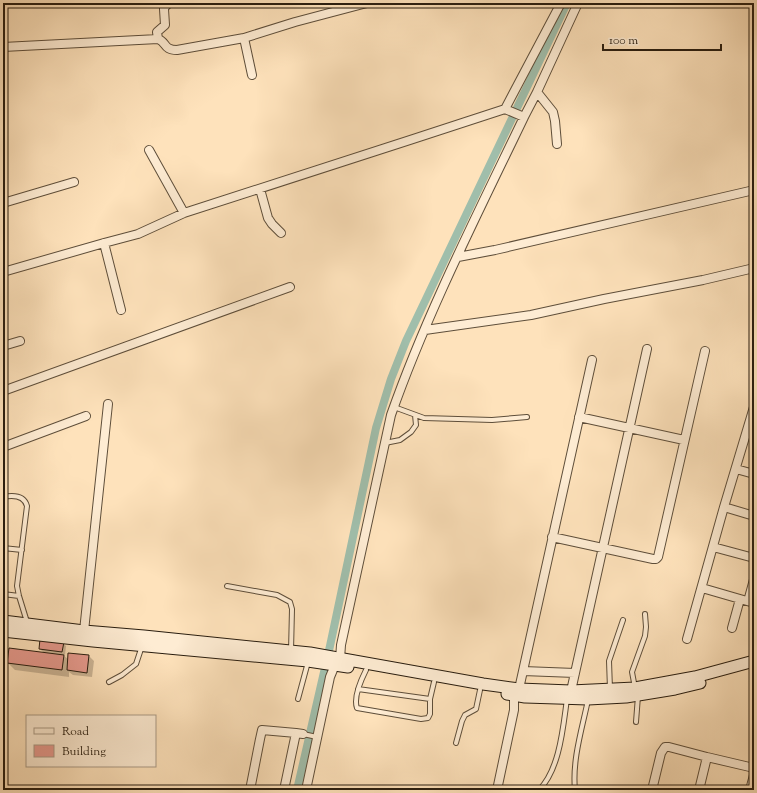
<svg xmlns="http://www.w3.org/2000/svg" width="757" height="793" font-family="'Sorts Mill Goudy',serif">
  <style>
    .shadow { fill: #0003 }
    .lines { fill: none; stroke-linecap: round; stroke-linejoin: round }
    .canal { stroke: #a0beab; stroke-width: 8 }
    .building { fill: #e79a8e; stroke: #291d0f }
    .lane-casing { stroke: #5e4e3a; stroke-width: 6 }
    .street-casing { stroke: #5e4e3a; stroke-width: 10 }
    .secondary-casing { stroke: #291d0f; stroke-width: 13 }
    .lane { stroke: #feecd3; stroke-width: 4 }
    .street { stroke: #feecd3; stroke-width: 8 }
    .secondary { stroke: #feecd3; stroke-width: 11 }
  </style>
  <rect width="100%" height="100%" fill="#fee2bb"/>
  <filter id="stains"><feTurbulence type="fractalNoise" baseFrequency=".005" numOctaves="4"/><feColorMatrix values="0 0 0 0 .2 0 0 0 0 .09 0 0 0 0 .02 0 0 0 .5 -.17"/></filter>
  <radialGradient id="worn" r=".72"><stop offset=".6" stop-color="#630" stop-opacity="0"/><stop offset="1" stop-color="#630" stop-opacity=".3"/></radialGradient>
  <!-- shadow -->
  <path class="shadow" d="M63 643 66 646 65 655H63L69 660 89 656 94 661 92 677 73 675 69 672V677L15 670 8 663 44 653 40 649Z"/>
  <g class="lines">
    <!-- canal -->
    <path class="canal" d="M297 790 330 646 376 428 391 379 406 341 567 3"/>
  </g>
  <!-- building -->
  <path class="building" d="M40 639 64 642 62 652 39 649Z
    M9 648 64 655 62 670 7 663Z
    M68 653 89 655 87 673 67 670Z"/>
  <g class="lines">
    <defs>
      <path id="lane" d="M394 407 424 418 492 420 527 417
        M385 443 400 440 411 432 416 425 415 415
        M3 497C13 495 24 495 27 506L17 586 19 596 27 622
        M3 548 22 550
        M227 586 277 595 290 602 292 609 291 651
        M3 594 19 596
        M746 601 754 572
        M366 670C361 680 353 697 357 708L421 719 428 718 430 714V699L434 682
        M109 682 122 675 136 664 142 646
        M635 688 632 672 645 636 646 627 645 614
        M358 689 430 699
        M610 689 609 661 623 620
        M298 699 308 662
        M636 722 638 696
        M303 734 317 737
        M456 743 462 721 465 715 476 709 480 690
        M539 790C560 769 563 727 567 699
        M575 790C572 760 582 729 588 700"/>
      <path id="street" d="M244 38 252 75
        M158 39 157 32 165 25 164 9V7L167 5
        M3 47 158 39C167 42 163 50 177 50L244 38 295 22 367 3
        M537 92 553 112 555 121 557 144
        M505 109 561 3
        M149 150 184 213
        M260 189 268 218 272 224 281 233
        M3 203 74 182
        M104 243 121 310
        M458 257 495 250 754 190
        M3 272 104 243 138 234 184 213 410 140 505 109 524 117
        M425 330 531 315 604 299 703 280 754 268
        M3 346 20 341
        M3 391 290 287
        M579 417 684 440
        M3 447 86 416
        M736 469 754 474
        M724 507 754 516
        M552 537 653 559H656L658 557 705 351
        M713 547 754 558
        M702 588 740 599 754 603
        M732 628 740 599
        M84 631 108 404
        M687 639 724 507 754 407
        M340 659 341 645 391 415C427 313 477 215 524 117L537 92 578 3
        M523 671 575 673
        M519 689 592 360
        M571 691 647 349
        M250 790 260 739 262 730 296 733
        M284 790 296 733 303 734
        M306 790 330 677 335 665
        M497 790 514 710V695
        M652 790 661 753 665 747H669L707 757 754 768
        M699 790 707 757
        M750 790 754 775"/>
      <path id="secondary" d="M3 621 84 631 144 636 310 653 332 657 483 684 519 689 571 691 635 688 695 677 754 661
        M3 631 93 641 308 661 348 667
        M507 694 525 697 588 699 626 697 675 689 700 683"/>
    </defs>
    <!-- lane casing -->
    <use href="#lane" class="lane-casing"/>
    <!-- street casing -->
    <use href="#street" class="street-casing"/>
    <!-- secondary casing -->
    <use href="#secondary" class="secondary-casing"/>
    <!-- lane -->
    <use href="#lane" class="lane"/>
    <!-- street -->
    <use href="#street" class="street"/>
    <!-- secondary -->
    <use href="#secondary" class="secondary"/>
  </g>
  <!-- margin -->
  <rect width="757" height="793" fill="none" stroke="#fee2bb" stroke-width="16"/>
  <rect x="4" y="4" width="749" height="785" fill="none" stroke="#291d0f" stroke-width="2"/>
  <rect x="8" y="8" width="741" height="777" fill="none" stroke="#291d0f"/>
  <!-- legend -->
  <rect x="26" y="715" width="130" height="52" fill="#feecd3" stroke="#a99985"/>
  <rect x="34" y="728" width="20" height="6" fill="#feecd3" stroke="#a99985"/>
  <text x="62" y="735" font-size="12" fill="#291d0f">Road</text>
  <rect x="34" y="745" width="20" height="12" fill="#e79a8e" stroke="#a99985"/>
  <text x="62" y="755" font-size="12" fill="#291d0f">Building</text>
  <!-- scale -->
  <path d="M603 44v6h118v-6" fill="none" stroke="#291d0f" stroke-width="2"/>
  <text x="609" y="44" font-size="12" fill="#291d0f" stroke="#feecd3" stroke-width="3" paint-order="stroke">100 m</text>
  <rect width="100%" height="100%" filter="url(#stains)"/>
  <rect width="100%" height="100%" fill="url(#worn)"/>
</svg>
